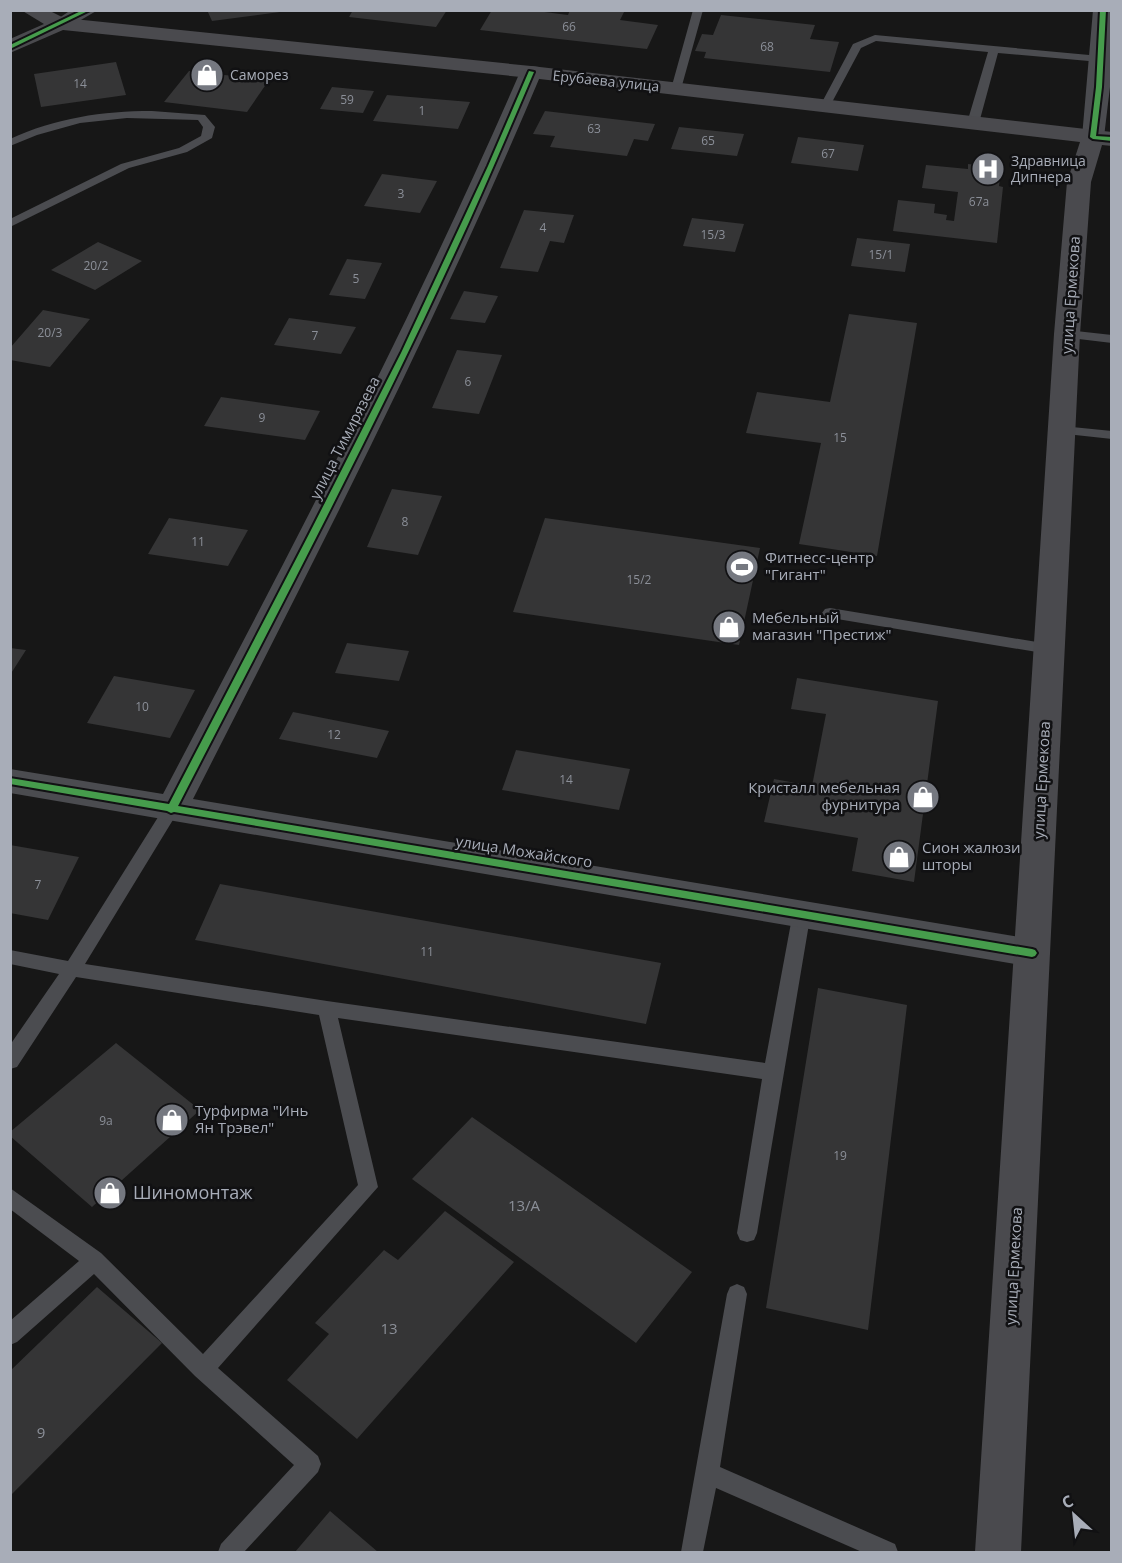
<svg xmlns="http://www.w3.org/2000/svg" width="1122" height="1563" font-family="'Open Sans',sans-serif">
  <style>
    .building { fill: #353536 }
    .lines { fill: none; stroke-linecap: round; stroke-linejoin: round }
    .lane { fill: #4b4c50; fill-rule: evenodd }
    .street { fill: #4b4c50; fill-rule: evenodd }
    .secondary { fill: #4a4a4e; fill-rule: evenodd }
    .cycleway-casing { stroke: #111113; stroke-width: 4 }
    .cycleway { fill: #469c4c; fill-rule: evenodd }
    .labels { text-anchor: middle; stroke-width: 5; stroke-linejoin: round; paint-order: stroke }
    .number-label { font-size: 12px; fill: #8b8f98 }
    .far-poi-label { font-size: 14px; fill: #a8adb8; stroke: #111113; text-anchor: start }
    .far-street-label { font-size: 14px; fill: #a8adb8; stroke: #111113 }
    .street-label { font-size: 15px; fill: #a8adb8; stroke: #111113 }
    .poi-label { font-size: 15px; fill: #a8adb8; stroke: #111113; text-anchor: start }
    .near-number-label { font-size: 15px; fill: #8b8f98 }
    .near-poi-label { font-size: 18px; fill: #a8adb8; stroke: #111113; text-anchor: start }
  </style>
  <rect width="100%" height="100%" fill="#171717"/>
  <!-- building -->
  <path class="building" d="M207 10H280V12L212 21Z
    M353 10H447L436 27 349 17Z
    M492 10H529L568 15 570 10H625L620 20 658 25 647 49 480 30Z
    M721 15 815 25 810 39 839 42 830 72 704 58 706 52 695 51 702 34 713 35Z
    M116 62 126 95 41 107 34 74Z
    M189 71 269 80 247 112 164 102Z
    M332 87 374 91 363 113 320 109Z
    M387 95 470 102 458 129 373 121Z
    M545 111 655 124 648 141 634 139 627 156 550 147 555 136 533 134Z
    M679 127 744 134 737 156 671 149Z
    M798 137 864 145 858 171 791 163Z
    M968 164 1001 168 999 186 1003 187 997 243 893 231 898 200 935 204 934 213 947 215 946 220 954 221 958 192 922 188 926 165 968 169Z
    M382 174 437 181 420 213 364 206Z
    M524 210 574 215 564 243 550 241 538 272 500 268Z
    M692 218 744 224 735 252 683 246Z
    M857 238 910 244 905 272 851 266Z
    M98 242 142 261 95 290 51 270Z
    M347 259 382 263 365 299 329 295Z
    M464 291 498 296 485 323 450 319Z
    M43 310 90 319 50 367 10 360V348Z
    M849 314 917 323 877 556 799 544 821 443 746 433 757 392 830 402Z
    M289 318 356 327 341 354 274 345Z
    M457 350 502 355 479 414 432 408Z
    M221 397 320 411 305 440 204 426Z
    M392 489 442 496 418 555 367 547Z
    M169 518 248 530 228 566 148 554Z
    M545 518 760 548 739 645 513 612Z
    M347 643 409 651 399 681 335 673Z
    M10 648 26 650 10 675Z
    M114 676 195 690 170 738 87 723Z
    M797 678 938 701 914 882 852 871 858 838 764 822 774 779 812 786 826 714 791 709Z
    M293 712 389 731 377 758 279 739Z
    M516 750 630 769 619 810 502 790Z
    M10 845 79 857 48 920 10 913Z
    M220 884 661 963 646 1024 195 940Z
    M818 988 907 1005 868 1330 766 1308Z
    M116 1043 200 1110 92 1207 10 1136V1132Z
    M472 1117 692 1272 636 1343 412 1179Z
    M445 1211 514 1262 357 1439 287 1380 329 1334 315 1323 384 1250 398 1260Z
    M97 1287 162 1343 10 1496V1371Z
    M330 1511 378 1552H295Z"/>
  <g class="lines">
    <!-- lane -->
    <path class="lane" d="M693 10H703L681 89 676 92 671 89Z
      M875 35 1100 56 1105 59 1100 62 998 53 979 123 973 126 967 123 988 52 876 41 861 48 830 106 821 108 820 106 853 44Z
      M152 111 205 115 215 127 212 138 187 152 129 168 10 227V219L121 164 179 148 201 136 203 127 198 120 127 118 80 123 37 135 10 146V139C56 118 102 111 152 111Z
      M1067 330 1112 335V343L1062 337V331Z
      M1062 426 1112 431V439L1057 433V427Z
      M830 608 1049 644 1057 649 1049 654 825 617 822 613 825 609Z
      M171 804 177 806 179 810 85 964 327 1001 765 1063 793 912 796 907H808L811 912 757 1233 754 1240 747 1242 740 1240 737 1233 762 1079 338 1018 378 1187 218 1368 318 1456 321 1464 318 1472 244 1552H218L221 1544 294 1465 195 1376 94 1274 17 1342 10 1345V1321L79 1261 10 1209V1188L101 1253 203 1354 358 1185 319 1015 76 977 17 1067 10 1069V1045L59 974 10 964V950L68 961 165 806Z
      M737 1284 744 1287 747 1294 720 1467 895 1544 898 1552H862L716 1488 703 1552H681L727 1294 730 1287Z"/>
    <!-- street -->
    <path class="street" d="M71 10H98L67 28H53L50 24Z
      M1093 10H1112L1110 87 1104 137 1101 142H1085L1082 137Z
      M531 66 539 67 542 72C438 320 315 559 193 799L1032 939 1045 943 1050 953 1045 963 1032 967 10 793V769L163 794C288 556 413 319 520 72L523 67Z"/>
    <!-- secondary -->
    <path class="secondary" d="M21 10H48L64 18 531 66 1112 132V146L1102 145 1091 182 1080 334 1021 1552H975L1054 334 1067 182 1080 142 531 78 63 30 10 53V39L44 24Z"/>
    <defs>
      <path id="cycleway" d="M83 10H90L10 49V45Z
        M1100 10H1106L1102 87 1096 136 1112 137V141L1093 139 1090 137 1096 87Z
        M529 71 534 72C507 135 481 197 452 259 367 444 271 625 178 806L1032 949 1035 950 1037 953 1035 956 1032 957 174 812 171 813 167 811 10 784V778L169 804 308 536 401 353 488 166Z"/>
    </defs>
    <!-- cycleway casing -->
    <use href="#cycleway" class="cycleway-casing"/>
    <!-- cycleway -->
    <use href="#cycleway" class="cycleway"/>
  </g>
  <!-- icons -->
  <defs>
    <symbol id="shop-disc" viewBox="-11 -11 22 22"><circle r="9.5" fill="#757880" stroke="#111113"/><path d="M-5-2.5h2.3a2.7 3.5 0 0 1 5.4 0H5L5.5 6h-11ZM-1.5-2.5h3a1.5 2.3 0 0 0-3 0Z" fill="#fff"/></symbol>
    <symbol id="hospital-disc" viewBox="-11 -11 22 22"><circle r="9.5" fill="#757880" stroke="#111113"/><path d="M-5-5h3v3.5h4V-5h3V5h-3V1.5h-4V5h-3Z" fill="#fff"/></symbol>
    <symbol id="stadium-disc" viewBox="-11 -11 22 22"><circle r="9.5" fill="#757880" stroke="#111113"/><path d="M0-5a6.5 5 0 1 0 0 10a6.5 5 0 1 0 0-10ZM-3.5-1.8h7v3.6h-7Z" fill="#fff"/></symbol>
  </defs>
  <g fill-rule="evenodd">
    <use href="#shop-disc" x="188" y="56" width="38" height="38"/>
    <use href="#hospital-disc" x="969" y="150" width="38" height="38"/>
    <use href="#stadium-disc" x="723" y="548" width="38" height="38"/>
    <use href="#shop-disc" x="710" y="608" width="38" height="38"/>
    <use href="#shop-disc" x="904" y="778" width="38" height="38"/>
    <use href="#shop-disc" x="880" y="838" width="38" height="38"/>
    <use href="#shop-disc" x="153" y="1101" width="38" height="38"/>
    <use href="#shop-disc" x="91" y="1174" width="38" height="38"/>
  </g>
  <g class="labels">
    <!-- number labels -->
    <g class="number-label">
      <text x="569" y="31">66</text>
      <text x="767" y="51">68</text>
      <text x="80" y="88">14</text>
      <text x="347" y="104">59</text>
      <text x="422" y="115">1</text>
      <text x="594" y="133">63</text>
      <text x="708" y="145">65</text>
      <text x="828" y="158">67</text>
      <text x="401" y="198">3</text>
      <text x="979" y="206">67а</text>
      <text x="543" y="232">4</text>
      <text x="713" y="239">15/3</text>
      <text x="881" y="259">15/1</text>
      <text x="96" y="270">20/2</text>
      <text x="356" y="283">5</text>
      <text x="50" y="337">20/3</text>
      <text x="315" y="340">7</text>
      <text x="468" y="386">6</text>
      <text x="262" y="422">9</text>
      <text x="840" y="442">15</text>
      <text x="405" y="526">8</text>
      <text x="198" y="546">11</text>
      <text x="639" y="584">15/2</text>
      <text x="142" y="711">10</text>
      <text x="334" y="739">12</text>
      <text x="566" y="784">14</text>
      <text x="38" y="889">7</text>
      <text x="427" y="956">11</text>
      <text x="106" y="1125">9а</text>
      <text x="840" y="1160">19</text>
    </g>
    <!-- far-poi labels -->
    <g class="far-poi-label">
      <text x="230" y="80">Саморез</text>
      <text x="1011" y="166">Здравница<tspan x="1011" dy="16">Дипнера</tspan></text>
    </g>
    <!-- far-street labels -->
    <g class="far-street-label">
      <text transform="translate(606 81) rotate(6)" y="5">Ерубаева улица</text>
    </g>
    <!-- street labels -->
    <g class="street-label">
      <text transform="translate(1071 295) rotate(-86)" y="5">улица Ермекова</text>
      <text transform="translate(345 438) rotate(-63)" y="5">улица Тимирязева</text>
      <text transform="translate(1042 780) rotate(-87)" y="5">улица Ермекова</text>
      <text transform="translate(524 852) rotate(9)" y="5">улица Можайского</text>
      <text transform="translate(1014 1266) rotate(-87)" y="5">улица Ермекова</text>
    </g>
    <!-- poi labels -->
    <g class="poi-label">
      <text x="765" y="563">Фитнесс-центр<tspan x="765" dy="17">"Гигант"</tspan></text>
      <text x="752" y="623">Мебельный<tspan x="752" dy="17">магазин "Престиж"</tspan></text>
      <text x="900" y="793" text-anchor="end">Кристалл мебельная<tspan x="900" dy="17">фурнитура</tspan></text>
      <text x="922" y="853">Сион жалюзи<tspan x="922" dy="17">шторы</tspan></text>
      <text x="195" y="1116">Турфирма "Инь<tspan x="195" dy="17">Ян Трэвел"</tspan></text>
    </g>
    <!-- near-number labels -->
    <g class="near-number-label">
      <text x="524" y="1211">13/А</text>
      <text x="389" y="1334">13</text>
      <text x="41" y="1438">9</text>
    </g>
    <!-- near-poi labels -->
    <g class="near-poi-label">
      <text x="133" y="1199">Шиномонтаж</text>
    </g>
  </g>
  <!-- border -->
  <rect width="1122" height="1563" fill="none" stroke="#a8adb8" stroke-width="24"/>
  <!-- north arrow -->
  <g transform="translate(1074 1515) rotate(333)" stroke="#111113" stroke-width="4.5" paint-order="stroke">
  <path d="M0-4.5L10 22L0 15L-10 22Z" fill="#a8adb8"/>
  <text y="-9" font-size="16" font-weight="bold" text-anchor="middle" fill="#a8adb8">С</text>
  </g>
</svg>
